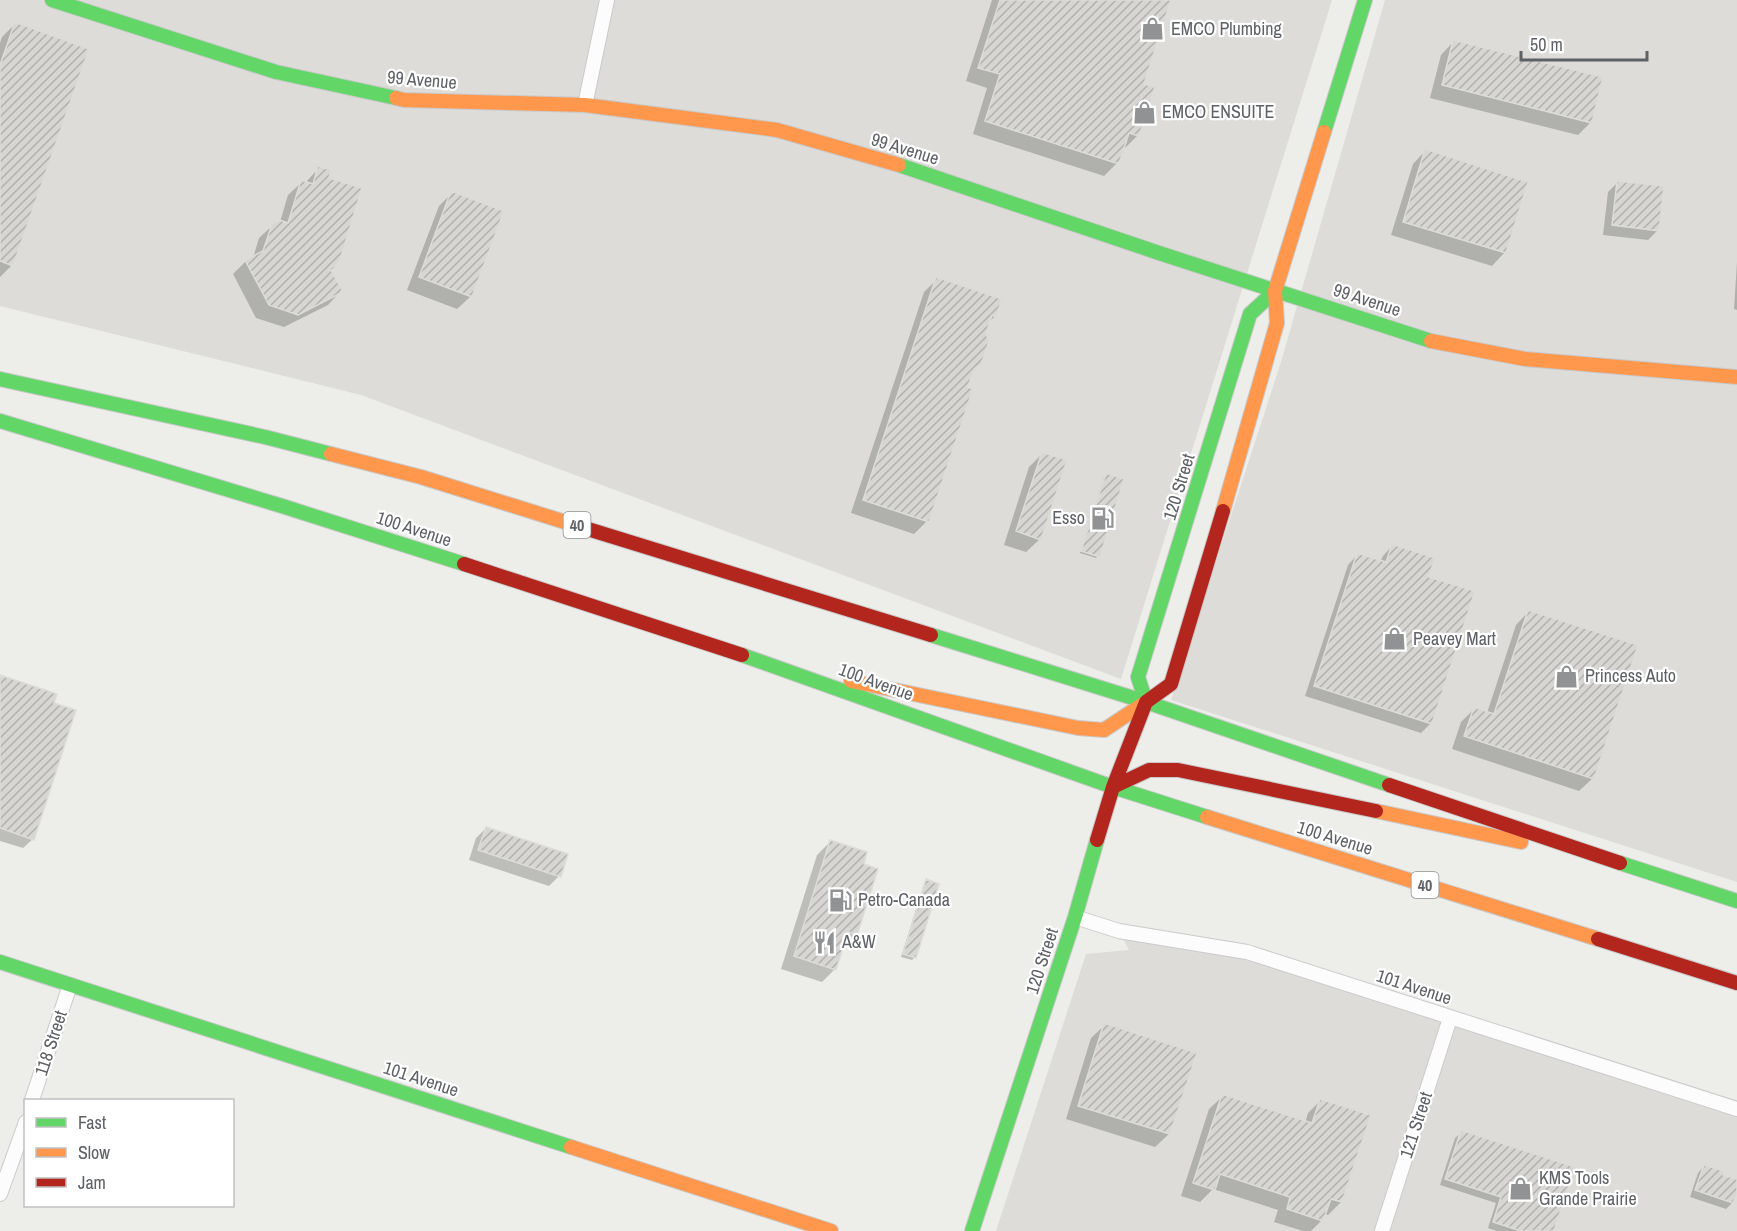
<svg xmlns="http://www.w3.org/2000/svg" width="1737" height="1231" font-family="'Archivo Narrow',sans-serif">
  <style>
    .industrial { fill: #dddcd9 }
    .shadow { fill: #0003 }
    .building { fill: url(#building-hatch); stroke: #dcdcd8; stroke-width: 1.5 }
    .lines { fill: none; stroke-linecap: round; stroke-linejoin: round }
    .street-casing { stroke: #cacbca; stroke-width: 16 }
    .fast-casing { stroke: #c8c9c9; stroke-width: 16 }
    .slow-casing { stroke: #c8c9c9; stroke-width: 16 }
    .jam-casing { stroke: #c8c9c9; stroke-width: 16 }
    .street { stroke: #fcfcfc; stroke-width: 14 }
    .fast { stroke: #63d668; stroke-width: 14 }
    .slow { stroke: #ff974d; stroke-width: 14 }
    .jam { stroke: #b3261e; stroke-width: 14 }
    .labels { text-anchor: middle; stroke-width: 4.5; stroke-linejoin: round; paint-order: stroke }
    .shield { fill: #fff; stroke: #8e9093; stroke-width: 1.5 }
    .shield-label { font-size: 16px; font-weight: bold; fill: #5e6165 }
    .poi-label { font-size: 18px; fill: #5e6165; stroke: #fff; text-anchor: start }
    .street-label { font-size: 18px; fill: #5e6165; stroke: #fff }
  </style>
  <defs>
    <pattern id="building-hatch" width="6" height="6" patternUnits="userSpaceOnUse" patternTransform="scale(1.5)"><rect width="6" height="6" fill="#d7d6d3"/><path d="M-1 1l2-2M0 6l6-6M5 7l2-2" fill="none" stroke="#b2b1af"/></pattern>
  </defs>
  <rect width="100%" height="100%" fill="#edede9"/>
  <!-- industrial -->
  <path class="industrial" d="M0 0H1332L1121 679 361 395 0 306Z
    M1385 0H1737V882L1171 700 1281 362Z
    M1119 931 1247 952 1737 1109V1231H996L1086 954 1129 950Z"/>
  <!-- shadow -->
  <path class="shadow" d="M992 0H1170L1142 85 1153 88 1137 136 1124 149 1122 148 1117 163 1104 176 973 134 987 88 966 81Z
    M15 24 12 265 0 277V43L2 37Z
    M1454 41 1591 122 1578 135 1430 98 1441 55Z
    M1426 150 1505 252 1492 266 1391 235 1413 164Z
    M319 168 327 179 338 263 330 271 341 291 328 305 284 327 256 318 233 274 246 261 253 258 259 238 273 225 280 222 288 195 302 182 305 183Z
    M1618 182 1658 230 1648 240 1603 235 1608 192Z
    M452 193 471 296 457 309 407 290 439 206Z
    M1737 262V310L1734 309Z
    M937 279 995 316 988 323 980 365 971 373 927 521 914 534 851 513 924 292Z
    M1043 453 1040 539 1026 552 1004 545 1029 467Z
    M1107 475 1098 556 1096 558 1080 553 1104 477Z
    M1392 546 1428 578 1431 723 1421 733 1305 696 1348 565 1357 555 1380 562 1383 556Z
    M1529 611 1593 778 1579 791 1452 749 1461 722 1474 709 1487 713 1516 625Z
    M0 677 53 704 33 839 23 848 0 841Z
    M486 828 559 876 549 886 469 860 476 838Z
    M830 842 862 865 856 934 843 947 835 969 822 982 781 969 817 855Z
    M926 881 915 957 912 960 901 957 924 884Z
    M1105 1025 1196 1054 1169 1134 1155 1147 1066 1119 1091 1038Z
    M1223 1096 1305 1123 1308 1113 1321 1100 1341 1202 1328 1215 1324 1214 1322 1220 1311 1231H1303L1274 1222 1278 1210 1213 1189 1200 1202 1181 1196 1209 1109Z
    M1462 1132 1552 1231H1497L1488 1228 1496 1203 1440 1185 1455 1138Z
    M1704 1166 1721 1176 1737 1181V1188L1732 1203 1726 1209 1690 1197 1698 1173Z"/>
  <!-- building -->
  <path class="building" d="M1000 0H1171L1144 84 1155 87 1139 136 1129 133 1119 164 985 121 1000 74 978 68Z
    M15 22 89 49 13 266 0 261V65Z
    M1453 40 1603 77 1592 123 1442 85Z
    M1425 149 1528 182 1506 253 1403 222Z
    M318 166 331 170 329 178 362 188 339 263 330 268 343 292 298 315 269 305 245 260 263 251 272 224 280 220 288 223 301 180 313 184Z
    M1617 181 1664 186 1659 231 1612 225Z
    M451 191 504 211 472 297 419 277Z
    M936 277 1002 299 996 317 992 315 986 334 989 341 981 365 974 369 968 387 973 389 929 522 863 500Z
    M1042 452 1067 460 1041 540 1016 531Z
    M1106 473 1124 479 1100 557 1081 551Z
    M1392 544 1435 558 1429 577 1475 591 1432 724 1314 686 1357 553 1386 562Z
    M1528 610 1638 645 1594 779 1464 736 1474 707 1494 714Z
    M0 675 57 694 54 703 76 710 34 840 0 828Z
    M486 827 568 854 561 877 478 850Z
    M830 840 867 852 864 864 878 869 857 935 848 932 836 970 794 956Z
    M926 879 939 884 916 958 903 954Z
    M1104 1023 1197 1053 1170 1134 1078 1106Z
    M1222 1094 1312 1123 1320 1099 1371 1115 1342 1202 1331 1199 1323 1221 1287 1209 1290 1197 1220 1174 1215 1190 1193 1183Z
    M1461 1130 1575 1167 1554 1231H1521L1493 1222 1501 1197 1445 1179Z
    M1704 1165 1724 1171 1723 1175 1737 1179V1193L1733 1203 1695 1190Z"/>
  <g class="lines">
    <defs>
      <path id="street" d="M585 105 607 0
        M1075 917 1119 931 1247 952 1737 1109
        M32 1100 70 985
        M0 1194 26 1122
        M1382 1231 1450 1018"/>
      <path id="fast" d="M52 0 276 72 396 98
        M1324 132 1365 0
        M899 165 1159 253 1431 341
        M0 379 265 437 331 454
        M0 421 282 506 464 564
        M931 635 1146 702 1389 785
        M742 655 1113 787 1207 817
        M1146 702 1138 677 1250 314 1275 291
        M1620 863 1737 901
        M0 962 571 1147
        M972 1231 1075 917 1097 840"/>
      <path id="slow" d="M396 98 404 100 585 105 777 130 899 165
        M1431 341 1525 359 1737 377
        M331 454 421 477 578 526
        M1223 511 1277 323 1275 291 1324 132
        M851 681 1078 728 1104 730 1146 702
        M1376 811 1521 842
        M1207 817 1598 939
        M571 1147 831 1231"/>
      <path id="jam" d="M578 526 931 635
        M464 564 742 655
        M1389 785 1620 863
        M1113 787 1149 770H1178L1376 811
        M1097 840 1113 787 1146 702 1171 684 1223 511
        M1598 939 1737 983"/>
    </defs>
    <!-- street casing -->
    <use href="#street" class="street-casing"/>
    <!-- fast casing -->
    <use href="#fast" class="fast-casing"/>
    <!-- slow casing -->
    <use href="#slow" class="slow-casing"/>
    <!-- jam casing -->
    <use href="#jam" class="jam-casing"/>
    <!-- street -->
    <use href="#street" class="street"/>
    <!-- fast -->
    <use href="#fast" class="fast"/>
    <!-- slow -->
    <use href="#slow" class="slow"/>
    <!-- jam -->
    <use href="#jam" class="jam"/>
  </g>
  <!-- icons -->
  <defs>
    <symbol id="shop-bare" viewBox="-9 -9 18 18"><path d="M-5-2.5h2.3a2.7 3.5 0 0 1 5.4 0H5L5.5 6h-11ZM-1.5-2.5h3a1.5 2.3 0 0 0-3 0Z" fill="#909293" stroke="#fff" stroke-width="2.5" paint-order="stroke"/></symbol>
    <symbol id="fuel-bare" viewBox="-9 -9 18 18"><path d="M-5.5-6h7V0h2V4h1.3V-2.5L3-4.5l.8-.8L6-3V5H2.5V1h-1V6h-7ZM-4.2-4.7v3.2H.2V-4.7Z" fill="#909293" stroke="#fff" stroke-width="2.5" paint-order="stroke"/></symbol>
    <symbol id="restaurant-bare" viewBox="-9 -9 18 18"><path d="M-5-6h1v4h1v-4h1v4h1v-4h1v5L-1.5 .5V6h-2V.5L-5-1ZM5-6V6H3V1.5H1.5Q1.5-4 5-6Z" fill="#909293" stroke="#fff" stroke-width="2.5" paint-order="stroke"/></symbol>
  </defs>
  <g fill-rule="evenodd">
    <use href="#shop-bare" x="1136" y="12" width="33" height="33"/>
    <use href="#shop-bare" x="1128" y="96" width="33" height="33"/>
    <use href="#fuel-bare" x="1086" y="502" width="33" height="33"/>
    <use href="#shop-bare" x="1378" y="622" width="33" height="33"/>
    <use href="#shop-bare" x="1550" y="660" width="33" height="33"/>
    <use href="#fuel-bare" x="824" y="884" width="33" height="33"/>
    <use href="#restaurant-bare" x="808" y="926" width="33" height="33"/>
    <use href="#shop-bare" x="1504" y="1172" width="33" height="33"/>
  </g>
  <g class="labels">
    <!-- shield labels -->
    <g class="shield">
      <rect x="563.5" y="512" width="27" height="26" rx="4.5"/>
      <rect x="1411.5" y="872" width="27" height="26" rx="4.5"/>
    </g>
    <g class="shield-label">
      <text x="577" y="531">40</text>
      <text x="1425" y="891">40</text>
    </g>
    <!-- poi labels -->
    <g class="poi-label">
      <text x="1171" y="35">EMCO Plumbing</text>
      <text x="1162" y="118">EMCO ENSUITE</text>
      <text x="1085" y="524" text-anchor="end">Esso</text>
      <text x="1413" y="645">Peavey Mart</text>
      <text x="1585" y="682">Princess Auto</text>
      <text x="858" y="906">Petro-Canada</text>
      <text x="842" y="948">A&amp;W</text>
      <text x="1539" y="1184">KMS Tools<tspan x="1539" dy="21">Grande Prairie</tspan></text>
    </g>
    <!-- street labels -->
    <g class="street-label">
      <text transform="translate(422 80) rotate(5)" y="6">99 Avenue</text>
      <text transform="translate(905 149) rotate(17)" y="6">99 Avenue</text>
      <text transform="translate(1367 300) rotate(18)" y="6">99 Avenue</text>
      <text transform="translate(1179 487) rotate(-73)" y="6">120 Street</text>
      <text transform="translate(414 529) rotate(18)" y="6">100 Avenue</text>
      <text transform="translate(876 682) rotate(20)" y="6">100 Avenue</text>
      <text transform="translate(1335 838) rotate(17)" y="6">100 Avenue</text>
      <text transform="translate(1042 961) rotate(-72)" y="6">120 Street</text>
      <text transform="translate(1414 987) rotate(18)" y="6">101 Avenue</text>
      <text transform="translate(51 1043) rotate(-72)" y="6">118 Street</text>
      <text transform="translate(421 1079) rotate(18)" y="6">101 Avenue</text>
      <text transform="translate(1416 1125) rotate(-72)" y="6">121 Street</text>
    </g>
  </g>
  <!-- legend -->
  <rect x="24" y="1099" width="210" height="108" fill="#ffffff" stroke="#bfc0c1" stroke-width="1.5"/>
  <rect x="36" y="1118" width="30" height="9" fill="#63d668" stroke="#bfc0c1" stroke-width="1.5"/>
  <text x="78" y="1129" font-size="18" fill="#5e6165">Fast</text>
  <rect x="36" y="1148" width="30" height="9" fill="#ff974d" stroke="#bfc0c1" stroke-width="1.5"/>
  <text x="78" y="1159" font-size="18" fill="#5e6165">Slow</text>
  <rect x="36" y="1178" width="30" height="9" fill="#b3261e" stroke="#bfc0c1" stroke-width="1.5"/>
  <text x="78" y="1189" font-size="18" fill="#5e6165">Jam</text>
  <!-- scale -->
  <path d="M1521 51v9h126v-9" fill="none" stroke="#5e6165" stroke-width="3"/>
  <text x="1530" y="51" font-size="18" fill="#5e6165" stroke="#ffffff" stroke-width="4.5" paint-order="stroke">50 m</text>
</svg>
